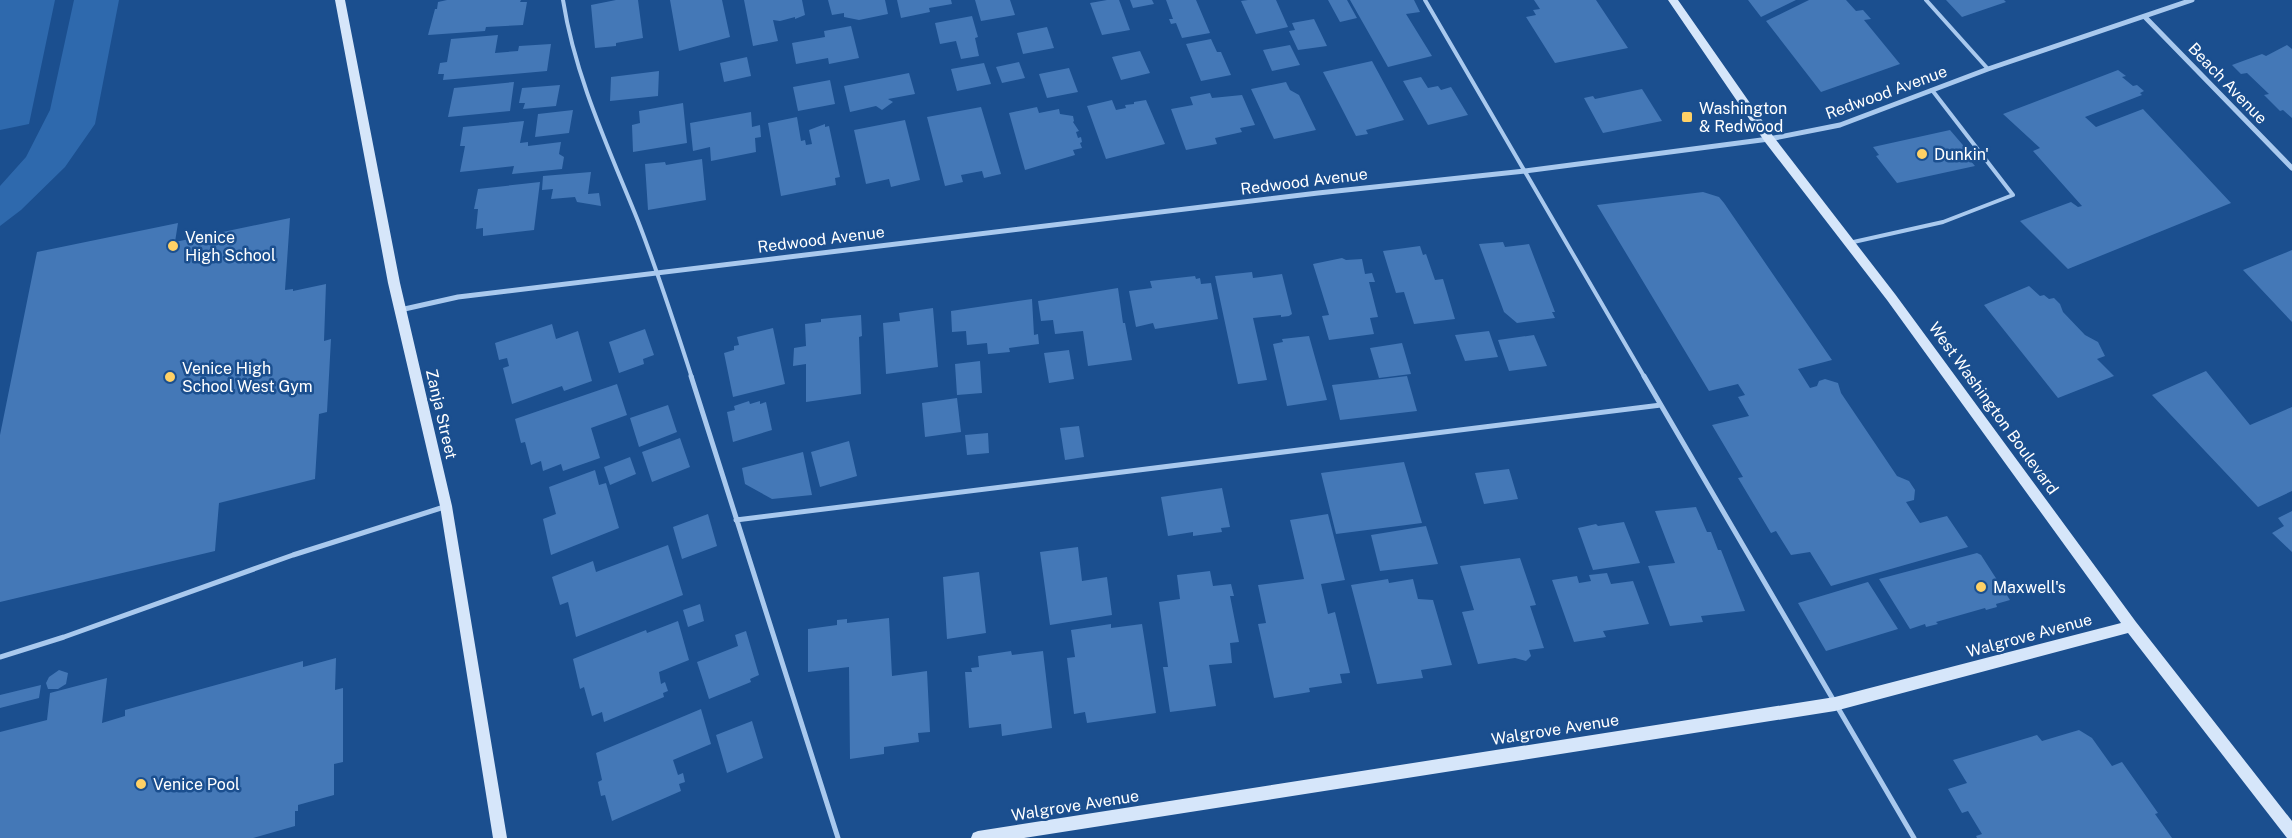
<svg xmlns="http://www.w3.org/2000/svg" width="2292" height="838" font-family="'Public Sans',sans-serif">
  <style>
    .green { fill: #2e69ad }
    .building { fill: #4478b7 }
    .lines { fill: none; stroke-linecap: round; stroke-linejoin: round }
    .lane-far1 { stroke: #a9c9ee; stroke-width: 4 }
    .lane { stroke: #a9c9ee; stroke-width: 5 }
    .street { stroke: #a9c9ee; stroke-width: 5 }
    .secondary { fill: #d6e6fa; fill-rule: evenodd }
    .poi-dot { fill: #ffd166; stroke: #1b4f8f; stroke-width: 2 }
    .labels { text-anchor: middle; stroke-width: 5; stroke-linejoin: round; paint-order: stroke }
    .street-label { font-size: 16px; fill: #fff; stroke: #1b4f8f }
    .poi-label { font-size: 16px; fill: #fff; stroke: #1b4f8f; text-anchor: start }
  </style>
  <rect width="100%" height="100%" fill="#1b4f8f"/>
  <!-- green -->
  <path class="green" d="M0 0H55L29 124 0 130Z
    M74 0H119L95 124 65 167 21 210 0 226V186L26 157 50 110Z"/>
  <!-- building -->
  <path class="building" d="M447 0H521L520 2H527L523 25 486 27 485 31 428 35 435 9H437L438 2Z
    M616 0H638L643 38 616 43V46L595 48 591 5Z
    M670 0H722L730 37 679 51Z
    M744 0H802L805 15 795 19V17L780 21 773 20 778 41 753 46Z
    M828 0H885L888 14 859 20 844 17V13L832 15Z
    M897 0H951L952 4 929 8 930 12 901 18Z
    M975 0H1010L1015 15 981 21Z
    M1107 0H1119L1130 30 1102 35 1090 3Z
    M1130 0H1152L1154 4 1133 8Z
    M1166 0H1196L1210 33 1182 38 1176 23 1171 24 1169 19H1173Z
    M1248 0H1276L1288 27 1256 34 1241 1Z
    M1328 0H1347L1357 18 1340 22Z
    M1350 0H1414L1420 12 1406 14 1432 56 1388 67Z
    M1534 0H1596L1628 48 1555 63 1526 17 1536 15 1533 10 1540 9Z
    M1748 0H1796L1761 17Z
    M1809 0H1846L1856 11 1863 10 1871 19 1864 20 1900 64 1821 92 1766 21Z
    M1946 0H2004L2006 2 1962 17Z
    M972 16 978 37 975 38 979 56 961 59 956 41 940 44 935 23Z
    M1314 19 1327 46 1298 50 1289 31 1295 30 1292 23Z
    M851 26 859 58 829 64 828 58 796 64 792 43 825 37 824 31Z
    M1047 27 1054 48 1023 54 1017 33Z
    M498 35 495 53 518 51 519 46 551 44 547 71 443 80 444 74H438L440 63 447 62 451 39Z
    M1211 39 1217 52H1221L1231 75 1201 81 1186 44Z
    M1290 45 1300 65 1272 71 1263 50Z
    M2287 45 2292 49V118L2283 110 2280 111 2264 95 2269 94 2247 73 2241 74 2232 65 2262 54 2266 56Z
    M1140 51 1150 73 1121 80 1112 57Z
    M747 57 751 76 724 82 720 63Z
    M1372 61 1404 120 1366 130 1368 134 1356 136 1323 72Z
    M1019 62 1025 78 1002 83 996 67Z
    M984 63 991 84 957 91 951 69Z
    M1069 68 1078 92 1047 98 1039 74Z
    M2118 70 2126 76 2122 77 2133 86 2137 85 2144 91 2140 93 2142 95 2085 117 2096 127 2143 109 2231 203 2068 269 2020 221 2071 202 2078 207 2082 206 2033 151 2040 148 2003 114Z
    M659 71 658 96 610 101 611 77Z
    M909 73 915 94 888 99 893 102 882 110 876 106 850 112 844 86Z
    M1421 77 1428 88 1438 86 1441 90 1451 87 1468 115 1428 125 1403 81Z
    M830 80 835 104 798 111 793 87Z
    M514 82 510 111 448 117 454 88Z
    M1286 82 1290 90 1299 95 1316 130 1274 139 1251 89Z
    M560 85 556 106 523 109 525 103H519L522 88Z
    M1642 89 1662 121 1603 133 1584 98 1593 96 1595 99Z
    M1210 93 1212 98 1242 95 1255 125 1240 128 1242 132 1215 138 1217 144 1186 150 1171 109 1193 105 1190 97Z
    M1112 100 1116 110 1126 108 1125 105 1134 104V102L1146 100 1165 144 1106 159 1087 106Z
    M683 103 687 143 633 152 632 125 640 123 639 111Z
    M981 107 1001 174 984 178 982 171 961 175 963 182 945 186 927 117Z
    M1037 107 1039 113 1059 109 1060 114 1073 116 1074 121 1073 122 1079 131 1076 132 1078 138 1081 137 1082 142 1080 143 1082 148 1073 150 1075 155 1025 170 1009 113Z
    M573 110 569 133 535 137 538 114Z
    M751 112 752 127 760 125 761 137 755 138 756 152 711 161 710 147 693 151 690 123Z
    M797 117 801 141 805 140 806 145 812 144 809 130 825 124V127L829 126 840 177 835 178 836 185 781 196 768 123Z
    M905 120 920 180 891 187 889 179 866 184 854 130Z
    M524 121 520 143 528 142V146L561 142 559 154 564 157 562 169 512 174 514 166 460 172 465 146H460L463 127Z
    M1950 130 1974 158 1969 159 1975 166 1897 183 1876 156 1879 155 1873 147Z
    M702 159 706 200 648 210 645 164 665 162 666 165Z
    M591 172 588 194 599 193 601 206 577 202 575 197 551 199 553 189 542 190 543 176Z
    M540 182 534 230 483 236V228L476 229 478 209H474L478 189Z
    M1703 192 1719 197 1724 203 1832 360 1798 369 1810 388 1817 386 1819 381 1825 379 1838 383 1841 393 1897 476 1909 481 1915 490 1914 500 1906 502 1920 523 1947 516 1968 547 1831 586 1810 552 1791 555 1776 531 1771 533 1738 478 1743 477 1712 425 1749 416 1738 397 1745 395 1738 384 1709 391 1597 205Z
    M290 218 285 290 293 289V291L326 284 324 341 331 339 327 412 319 414 315 479 219 503 215 551 0 602V435L37 252 178 223 175 242Z
    M1503 242 1505 247 1529 244 1555 312H1552L1555 318 1517 323 1504 312 1479 244Z
    M1420 246 1423 255 1426 254 1435 280 1443 279 1455 319 1414 324 1404 292 1396 293 1383 251Z
    M2292 250V322L2243 270Z
    M1342 258 1346 260 1362 259 1365 274 1372 273 1375 282H1369L1378 317 1370 318 1374 334 1329 340 1322 316 1329 315 1313 264Z
    M1252 272 1253 278 1282 274 1292 314 1289 316 1281 317V315L1253 318 1267 380 1238 384 1215 276Z
    M1195 276 1196 279 1200 278 1201 284 1211 283 1218 319 1155 329 1153 323 1136 327 1129 291 1152 288 1150 281Z
    M2029 286 2040 296 2044 295 2049 299 2054 298 2060 304 2063 312 2085 335 2098 342 2105 356 2097 359 2114 376 2058 398 1984 305Z
    M1118 288 1123 323H1125L1132 360 1088 366 1083 331 1055 334 1053 320 1041 321 1038 301Z
    M1032 299 1034 335 1038 334 1039 344 1009 348 1010 352 988 354 987 343 967 345 966 331 952 332 951 311Z
    M933 308 938 367 886 374 883 323 900 321 899 313Z
    M861 315 862 336 859 337 861 394 806 402V364L793 366 794 348 806 346 805 324 821 322V319Z
    M552 324 556 339 578 331 592 381 564 391 562 386 512 404 503 368 509 366 507 358 499 360 495 343Z
    M773 328 785 384 733 397 724 353 734 350V346L739 345 737 337Z
    M645 329 654 355 643 359 644 364 619 373 609 342Z
    M1489 331 1498 357 1465 361 1455 335Z
    M1534 335 1547 366 1509 371 1498 340Z
    M1309 336 1327 400 1287 406 1273 344 1283 342 1282 339Z
    M1402 343 1411 374 1379 378 1370 348Z
    M1069 350 1074 379 1049 383 1044 353Z
    M980 361 982 393 957 395 955 364Z
    M2206 371 2250 425 2292 407V491L2258 507 2152 395Z
    M1407 376 1417 411 1340 420 1332 385Z
    M617 384 627 415 591 428 600 458 563 471 561 464 543 471 541 461 531 465 525 442 521 443 515 419Z
    M957 398 961 432 925 437 922 403Z
    M749 401 750 404 760 401V404L766 402 772 430 733 442 727 412 735 410 734 406Z
    M668 405 677 432 639 447 630 418Z
    M1079 426 1084 457 1065 460 1060 428Z
    M988 433 989 453 967 455 965 435Z
    M680 438 690 467 652 482 642 452Z
    M849 441 857 476 820 487 811 452Z
    M803 452 812 495 772 499 745 484 742 468Z
    M630 457 636 474 610 485 604 467Z
    M1404 462 1422 523 1336 534 1321 473Z
    M1509 469 1518 499 1484 504 1475 473Z
    M595 470 599 485 606 483 619 528 551 555 543 519 556 514 549 487Z
    M1222 488 1230 527 1221 528 1222 532 1193 536V532L1168 536 1161 497Z
    M1696 507 1707 532H1711L1718 550H1721L1745 611 1701 616 1703 622 1670 626 1648 566 1675 563 1655 511Z
    M2292 511V552L2272 533 2284 526 2278 518Z
    M708 514 717 546 682 559 673 527Z
    M1328 514 1345 580 1321 584 1328 614 1335 612 1350 673 1340 674 1342 683 1309 688 1310 692 1274 698 1258 624 1266 623 1258 585 1304 579 1290 520Z
    M1624 522 1640 563 1593 570 1578 528 1596 524 1598 526Z
    M1426 526 1438 564 1380 571 1371 535Z
    M668 545 683 595 576 637 568 602 560 605 552 577 593 561 596 572Z
    M1078 547 1082 581 1107 577 1112 615 1050 625 1040 552Z
    M1977 553 1981 555 2010 600 1996 604 1997 607 1986 610 1985 608 1936 622 1938 624 1926 627 1925 624 1910 629 1879 579Z
    M1520 558 1536 605 1530 606 1544 648 1529 650 1531 656 1526 661 1515 658 1478 664 1462 612 1474 610 1460 566Z
    M1210 571 1213 586 1231 584 1234 596H1230L1239 642 1230 643 1232 663 1209 665 1216 706 1170 712 1163 667H1168L1159 602 1180 599 1177 575Z
    M979 572 986 633 947 639 943 577Z
    M1607 573 1611 584 1633 581 1649 624 1603 631 1606 637 1574 642 1552 580 1577 576 1579 583 1591 581 1589 575Z
    M1388 579 1389 583 1413 579 1418 599 1433 600 1452 665 1421 670 1423 678 1377 684 1351 585Z
    M1868 582 1898 629 1826 651 1798 603Z
    M700 604 704 621 688 627 683 610Z
    M889 618 892 676 927 671 930 732 918 733 919 742 884 747V754L850 759 849 667 808 672V629L837 625V620L847 619V623Z
    M678 621 689 660 659 672 661 684 665 682 668 691 663 693 664 697 604 722 602 712 592 716 584 687 580 689 573 659 646 630 647 633Z
    M1111 624V628L1142 624 1156 713 1087 723 1085 712 1074 714 1067 658 1075 657 1071 630Z
    M746 631 759 675 750 679 751 682 709 699 697 662 738 646 735 635Z
    M1011 651 1012 655 1043 651 1052 728 1002 736 1001 724 969 728 965 672H972L971 668 979 667 978 656Z
    M336 658 335 690 343 688V762L334 764V795L298 805V811H295V826L253 838H0V732L47 720 50 693 107 678 102 723 125 716V710L303 661V667Z
    M59 670 68 673 66 684 58 689H48L46 683 49 677Z
    M41 685 39 698 0 708V695Z
    M701 709 711 744 673 760 678 775 683 773 685 782 679 784 681 791 612 821 605 795 601 796 598 782 602 780 596 753Z
    M752 721 763 758 727 773 716 735Z
    M2079 730 2092 738 2112 766 2122 762 2158 813 2155 814 2172 838H1977L1976 836 1982 834 1968 811 1962 813 1948 789 1967 783 1953 760 2037 735 2042 741Z"/>
  <g class="lines">
    <!-- lane-far1 -->
    <path class="lane-far1" d="M563 0C575 77 609 149 638 221 658 273 675 325 692 378
      M1425 0 1645 378
      M1926 0 1988 69
      M1849 243 1943 222 2013 195 1932 90"/>
    <!-- lane -->
    <path class="lane" d="M691 376 838 838
      M1644 376 1914 838
      M736 520 1661 405
      M0 657 64 637 293 555 444 507"/>
    <!-- street -->
    <path class="street" d="M2145 17 2292 168
      M400 310 458 297 1318 193 1525 171 1769 139 1840 125 1988 69 2192 0"/>
    <!-- secondary -->
    <path class="secondary" d="M335 0H345L400 283 452 506 507 838H493L440 506 388 283Z
      M1668 0H1678L1773 136 1895 294 2136 622 2292 821V838H2287L2128 633 1835 711 1024 838H971L973 833 978 831 1835 697 2121 623 1887 300 1765 142Z"/>
  </g>
  <!-- markers -->
  <g class="poi-dot">
    <rect x="1681" y="111" width="12" height="12" rx="3"/>
    <circle cx="1922" cy="154" r="6"/>
    <circle cx="173" cy="246" r="6"/>
    <circle cx="170" cy="377" r="6"/>
    <circle cx="1981" cy="587" r="6"/>
    <circle cx="141" cy="784" r="6"/>
  </g>
  <g class="labels">
    <!-- street labels -->
    <g class="street-label">
      <text transform="translate(2228 83) rotate(46)" y="6">Beach Avenue</text>
      <text transform="translate(1886 92) rotate(-20)" y="6">Redwood Avenue</text>
      <text transform="translate(1304 181) rotate(-7)" y="6">Redwood Avenue</text>
      <text transform="translate(821 239) rotate(-7)" y="6">Redwood Avenue</text>
      <text transform="translate(1994 408) rotate(54)" y="6">West Washington Boulevard</text>
      <text transform="translate(442 414) rotate(77)" y="6">Zanja Street</text>
      <text transform="translate(2029 635) rotate(-15)" y="6">Walgrove Avenue</text>
      <text transform="translate(1555 729) rotate(-9)" y="6">Walgrove Avenue</text>
      <text transform="translate(1075 805) rotate(-9)" y="6">Walgrove Avenue</text>
    </g>
    <!-- poi labels -->
    <g class="poi-label">
      <text x="1699" y="114">Washington<tspan x="1699" dy="18">&amp; Redwood</tspan></text>
      <text x="1934" y="160">Dunkin'</text>
      <text x="185" y="243">Venice<tspan x="185" dy="18">High School</tspan></text>
      <text x="182" y="374">Venice High<tspan x="182" dy="18">School West Gym</tspan></text>
      <text x="1993" y="593">Maxwell's</text>
      <text x="153" y="790">Venice Pool</text>
    </g>
  </g>
</svg>
